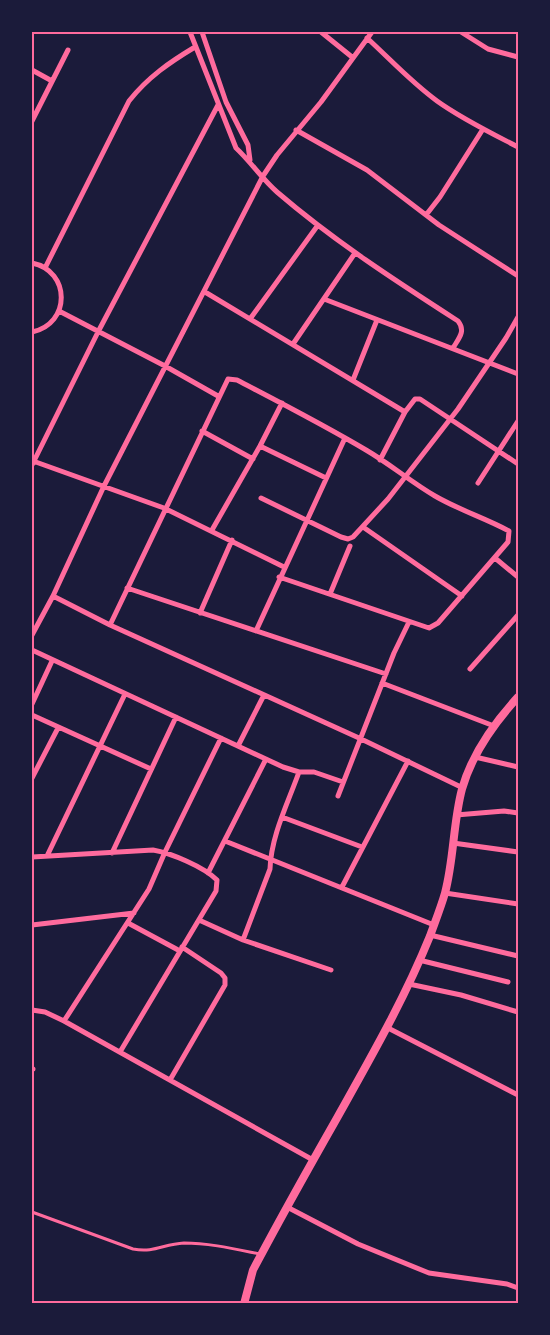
<svg xmlns="http://www.w3.org/2000/svg" width="550" height="1335" font-family="'Open Sans',sans-serif">
  <style>
    .lines { fill: none; stroke-linecap: round; stroke-linejoin: round }
    .service { stroke: #ff6b9d; stroke-width: 3 }
    .minor { stroke: #ff6b9d; stroke-width: 5 }
    .secondary { stroke: #ff6b9d; stroke-width: 8 }
    .neatline { fill: none; stroke: #ff6b9d; stroke-width: 2 }
  </style>
  <rect width="100%" height="100%" fill="#1b1b3a"/>
  <g class="lines">
    <!-- service -->
    <path class="service" d="M32 1212 133 1249C155 1253 163 1244 184 1243 209 1243 235 1249 260 1254"/>
    <!-- minor -->
    <path class="minor" d="M190 32 236 148C251 162 262 179 277 192 334 241 396 281 458 321 466 331 459 338 453 348
      M202 32 226 102 248 145 250 160
      M321 32 352 57
      M461 32 488 49 518 57
      M367 38C390 59 411 82 437 101 462 119 491 133 518 147
      M32 70 52 81
      M32 121 68 50
      M296 130 367 170 439 225 518 276
      M426 215 440 197 483 129
      M32 263C71 271 71 324 32 332
      M45 268 129 101C148 77 170 62 195 47
      M205 292 405 412
      M324 299 518 374
      M59 311 165 366 218 396
      M250 319 318 225
      M293 344 355 253
      M353 380 377 320
      M202 431 253 459
      M260 446 326 478
      M380 460 405 412 415 399H420L518 464
      M33 461 164 508 284 567
      M32 465 98 332 218 105
      M478 483 518 421
      M261 498 341 537 348 539 353 537 388 499 458 409 506 338 518 317
      M363 527 462 596
      M212 530 260 446 282 403
      M495 558 518 577
      M127 588 386 674
      M330 594 350 546
      M53 596 110 625 359 738 463 788
      M200 613 232 540
      M110 625 228 379 237 380C281 403 324 425 366 450 390 464 411 482 435 496 459 510 485 518 509 531L508 542 438 623 429 628 279 577
      M256 631 345 438
      M32 635 53 596 104 486 263 176 277 155 321 102 372 32
      M32 650 283 767 299 772H314L343 782
      M470 669 518 615
      M382 683 494 726
      M32 704 52 661
      M32 715 151 769
      M238 746 264 695
      M475 757 518 767
      M32 778 58 728
      M338 796 394 653 409 622
      M456 815 504 811 518 813
      M282 817 362 847
      M225 841 434 925
      M453 843 518 852
      M112 853 176 717
      M47 856 125 694
      M32 857 153 850C171 853 204 867 217 880L216 891 120 1052
      M208 873 266 759
      M342 887 408 761
      M445 893 518 904
      M199 920 243 940 331 970
      M128 923 180 951
      M32 925 134 913
      M430 935 518 956
      M243 940 270 869C271 836 288 803 299 772
      M419 960 508 982
      M409 984 461 995 518 1012
      M32 1010 45 1012 64 1021 313 1160
      M64 1021 149 889 165 852 221 738
      M388 1028 518 1095
      M32 1069H33
      M170 1080 225 985V978L221 973 182 947
      M287 1207 358 1244 429 1273 507 1284 518 1288"/>
    <!-- secondary -->
    <path class="secondary" d="M244 1304 253 1270C280 1219 308 1169 337 1118 370 1059 404 1000 430 936 435 922 441 907 445 893 454 859 453 823 462 789 472 754 494 723 518 697"/>
  </g>
  <!-- border -->
  <rect width="550" height="1335" fill="none" stroke="#1b1b3a" stroke-width="66"/>
  <rect x="33" y="33" width="484" height="1269" class="neatline"/>
</svg>
